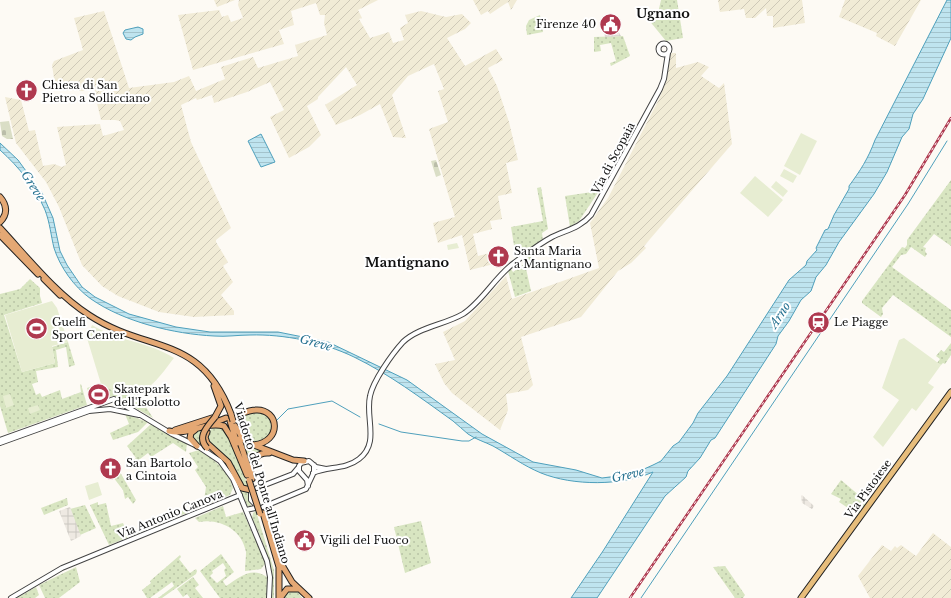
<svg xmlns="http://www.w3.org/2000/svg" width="951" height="598" font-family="'Libre Baskerville',serif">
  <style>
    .farmland { fill: url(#farmland-furrows) }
    .grass { fill: url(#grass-dots); fill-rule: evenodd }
    .cemetery { fill: url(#cemetery-stones) }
    .pitch { fill: #e7edd2 }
    .plaza { fill: url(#plaza-grid) }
    .water { fill: url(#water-rules); stroke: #4fa0bc }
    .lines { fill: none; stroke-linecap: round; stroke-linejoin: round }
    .stream { stroke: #4fa0bc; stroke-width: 1 }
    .tertiary-casing { stroke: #434343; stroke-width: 6 }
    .primary-casing { stroke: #212121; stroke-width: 7 }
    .trunk-casing { stroke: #212121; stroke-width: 7 }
    .tertiary { stroke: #fff; stroke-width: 4 }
    .primary { stroke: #e7bd7b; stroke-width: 5 }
    .trunk { stroke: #e4a874; stroke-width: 5 }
    .rail-casing { stroke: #af394f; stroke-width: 2.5 }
    .rail { stroke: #fff; stroke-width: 1; stroke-dasharray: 3; stroke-linecap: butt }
    .trunk-bridge-casing { stroke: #212121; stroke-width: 7; stroke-linecap: butt }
    .trunk-bridge { stroke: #e4a874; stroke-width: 5 }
    .labels { text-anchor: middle; stroke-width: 4; stroke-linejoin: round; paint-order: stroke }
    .poi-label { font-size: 11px; fill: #101010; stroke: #fff; text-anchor: start }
    .street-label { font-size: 11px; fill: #101010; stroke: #fff }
    .water-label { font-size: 12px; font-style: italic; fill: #287392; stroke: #fff }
    .quarter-label { font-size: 13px; font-weight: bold; fill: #101010; stroke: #fff }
  </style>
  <defs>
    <pattern id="farmland-furrows" width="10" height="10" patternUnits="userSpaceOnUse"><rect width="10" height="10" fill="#f1ebd6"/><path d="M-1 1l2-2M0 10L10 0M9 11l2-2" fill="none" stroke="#cec8b7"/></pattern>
    <pattern id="grass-dots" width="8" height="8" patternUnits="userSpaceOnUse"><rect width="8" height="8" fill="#d8e5c1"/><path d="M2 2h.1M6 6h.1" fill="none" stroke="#b8c3a5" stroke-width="1.8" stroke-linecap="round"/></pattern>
    <pattern id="cemetery-stones" width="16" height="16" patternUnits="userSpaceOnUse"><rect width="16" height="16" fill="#dadec6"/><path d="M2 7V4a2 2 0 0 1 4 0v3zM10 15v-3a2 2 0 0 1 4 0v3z" fill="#babda9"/></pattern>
    <pattern id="plaza-grid" width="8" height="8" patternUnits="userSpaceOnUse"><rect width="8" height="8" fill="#eee9e2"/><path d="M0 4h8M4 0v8" fill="none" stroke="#cbc7c1"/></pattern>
    <pattern id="water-rules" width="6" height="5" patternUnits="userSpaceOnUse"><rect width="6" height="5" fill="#bfe4ef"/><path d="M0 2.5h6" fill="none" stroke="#a3c3cc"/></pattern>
  </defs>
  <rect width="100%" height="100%" fill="#fdfaf4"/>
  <!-- farmland -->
  <path class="farmland" d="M214 0H235L217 7Z
    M239 0H378L358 10 362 18 359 19 370 38 389 32 393 43 404 40 400 28 408 23 405 15 421 11 446 17 462 14 471 23 465 29 447 38 465 66 496 49 503 60 488 68 497 86 509 122 518 160 506 163 512 193 498 196 502 219 490 221 492 229 473 234 478 256 490 253 494 264 470 270 462 235 438 243 433 223 455 217 429 129 448 122 438 91 444 89 434 64 408 76 392 95 406 138 393 137 380 104 360 115 336 125 325 105 357 85 346 67 318 97V99L307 106 321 135 309 147 289 158 270 117 284 110 270 82 247 92 214 103 212 95 197 100 196 98 181 105 191 142 231 228 216 240V242L228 262 223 266 233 282 221 295 234 311V315L194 317 159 312 118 296 102 286 82 265 59 207 46 182 16 143 5 97 21 100 29 131 35 130 43 166 54 164 62 167 66 165 57 127 100 124 103 136 124 130 120 121 115 120H101L94 91H56L52 65 54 61 83 50 74 18 104 11 129 88 174 82 189 76 196 91 225 79 221 67 253 57 258 68 298 56 295 45 327 35 324 23 325 15H320L316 3 291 11 294 25 279 30 284 44 193 70 178 15 219 10 222 17 228 15 231 22 243 18 238 5Z
    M473 0H517L511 10 508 2 490 14 488 11 481 15Z
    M718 0H802L805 23 773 28V16H767L766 8 755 18H746L744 9 720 12Z
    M845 0H921L895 46 876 36 877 33 839 17Z
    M672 53H676V68L698 62 709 67 701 76 719 88 724 83 732 144 644 246 646 248 631 263 618 271 581 317 521 337 533 385 528 390 506 394 508 410 500 430 452 393 444 383 435 364 455 360 443 332 465 321 506 276 512 299 599 268 590 223 608 198 659 99 667 79 668 57Z
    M933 533 951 547V598H870L858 576 882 545 891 551 895 546 897 548 901 545 916 556Z"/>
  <!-- grass -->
  <path class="grass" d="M661 0H677L683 38 666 41 648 19 658 13Z
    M540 15 543 32 527 35 526 26 529 20Z
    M623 36 630 56 611 66 610 63 616 61 611 43 600 45 601 51 594 52V37Z
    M951 180V246L934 234 923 247 926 248 925 251 927 254 925 257 911 247 906 254 901 255 892 267 951 310V337L893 295 882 308 883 314 881 317 862 303V301L902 247 905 248 907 245V240Z
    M541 187 548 229 542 233 543 240 516 258 511 227 543 221 537 188Z
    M599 191 579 221 570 227 565 196Z
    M531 255 532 259 525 264 531 291 515 297 508 271 511 269 513 272 527 262V257Z
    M30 279 40 288V296L42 303 4 315 22 372 55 363 52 347 68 342 75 365 69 367 66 347 56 350 58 367 36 371 38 382 32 384 36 395 40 393 42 397 60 390 62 399 81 392 80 385 81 384 87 405 8 433 0 406V294L20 289Z
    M951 343V355L945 364 943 363 941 365 937 363 940 359 936 356 941 350 944 352Z
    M101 383 137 393 153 418 116 397 113 396 92 404 87 388Z
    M254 411 262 412 272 419V432L264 441C243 444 242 435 236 417Z
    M125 414 148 422 138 432 113 440 110 433 129 424Z
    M151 424 187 443 186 452 173 443 151 457 148 453 128 468 126 466 136 458 127 446Z
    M215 426 223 428 236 451 249 489C241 487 240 477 236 471 230 459 217 450 207 441L208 432Z
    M205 428V447L197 443 192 436 196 431Z
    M242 441 261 450 250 465Z
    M199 450C214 459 228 470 233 488L230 495 131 536 130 532 201 503 204 500 206 487 195 470 198 467 189 453Z
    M120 472 136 500 133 504 128 497 125 499 123 490 113 477Z
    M841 480 867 502 863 508 860 507 858 510 861 511 859 513 855 511 854 512 839 502 841 499 831 494Z
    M239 489 249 493 251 506 248 507Z
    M67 498 68 505 44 515 41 508Z
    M98 502V505L106 503 111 526 123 523 129 537 109 545 90 505Z
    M85 505 96 528 80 535 70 509Z
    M223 506 226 517 243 512 264 559 265 564 261 569 245 571C245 565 246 558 246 552 242 529 219 518 199 522L195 518Z
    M256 511 274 570V598H271C275 569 264 544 252 518L253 513Z
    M421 521 431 563 405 573 394 527Z
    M221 554 234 572 223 581 226 586C240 577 251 566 267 577L269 585 266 598H220L200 571ZM223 563 226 568 224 570 226 576 217 583 210 576 213 573 212 571Z
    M180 555 181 557 179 559 190 573 196 569 197 571 196 574 162 598H158L174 586 172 582 150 598H147L142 590 151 583 150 581Z
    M725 566 745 595 743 598H735L713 567Z
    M76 567 80 582 59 598H45L39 585Z
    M193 577 199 585 195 588 203 598H190L187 594 183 597 177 589Z
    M36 587 39 595 35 598H17Z
    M288 590 297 591 302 598H282Z"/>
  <!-- cemetery -->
  <path class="cemetery" d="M9 121 13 139H7L2 136 0 122Z
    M436 160 441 175 436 177 431 161Z"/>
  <!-- pitch -->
  <path class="pitch" d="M801 133 817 141 800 175 784 166Z
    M784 169 797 176 793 183 780 176Z
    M755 176 783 200 768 217 740 193Z
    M776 181 788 191 783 197 771 187Z
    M457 243 459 248 448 250 447 245Z
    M52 301 57 308 68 342 52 346 55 363 22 372 5 315Z
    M92 325C117 341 150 342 174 358 159 377 145 401 118 393 112 391 107 387 101 384L87 338Z
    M904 338 941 365 928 383 934 387 916 411 912 408 883 447 873 437 899 400 882 388 899 340Z
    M105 389 108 396 93 401 90 393Z
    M10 394 14 405 6 408 3 396Z
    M38 405 40 410 30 414 28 408Z
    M98 482 102 495 89 500 85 486Z"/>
  <!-- plaza -->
  <path class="plaza" d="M609 16 621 36 605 37 602 17Z
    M802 495 814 506 812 509 802 503 801 496Z
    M70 507 81 536 71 541 59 511Z"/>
  <!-- water -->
  <path class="water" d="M947 0H951V38L923 99 913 114 909 129 902 137 887 172 874 194 839 242 826 265 816 277 811 291 801 300 789 321 778 336 776 344 715 438 711 440 700 458 688 471 686 477 665 496 597 598H571L603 551 653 472C622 486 573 486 541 473 524 466 509 455 493 446 485 442 475 439 468 434 463 430 458 425 453 421 421 398 389 374 354 357 323 342 284 334 250 335 238 335 226 337 214 336 174 334 124 322 91 299 74 287 60 267 54 248 51 236 50 223 45 210 35 187 19 167 0 150V143L18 160 42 193 53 218 60 251 67 265 82 287 95 297 129 314 176 327 210 332H278L328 342 407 380 482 434 533 462 576 470 602 478 633 474 653 465 661 461 673 446 679 442 693 423 698 413 727 376 789 280 806 265 807 261 817 250 816 248 825 230 828 229 834 215 849 189V186C860 171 868 159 875 140Z
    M138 27 143 29V34L135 37 131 40 126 39 123 33 125 30Z
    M261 134 275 162 261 167 248 141Z"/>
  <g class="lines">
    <!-- stream -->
    <path class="stream" d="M277 420 288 409 332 401 360 417
      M379 424 401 432 462 441H469L476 437
      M641 598 908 204 947 141"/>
    <defs>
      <path id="tertiary" d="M658.5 49a5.5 5.5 0 1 1 11 0a5.5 5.5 0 1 1-11 0Z
        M0 440 114 399 172 434 197 446
        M0 443 89 411 110 409 139 415
        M196 445 220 461 233 479 267 561 270 577 269 598
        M313 473C328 466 345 470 359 459 380 443 365 418 370 396 373 381 392 354 403 342 419 327 444 325 463 314 482 302 495 277 514 263 526 254 539 244 552 237 566 230 580 228 591 215L660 89 664 79 668 53
        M308 486 307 480 299 471V466L301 463 309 461 316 467 326 469
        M257 488 293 474 298 468
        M251 490V500L256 505
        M263 507 306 489 314 472V465
        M246 510 255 508
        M11 598 62 568 240 495"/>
      <path id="primary" d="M801 598 951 392"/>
      <path id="trunk" d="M0 197C7 205 8 214 0 222
        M0 228C27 257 56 294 89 315 148 354 200 333 231 414
        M0 235 38 274
        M44 279 60 295
        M235 416C241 414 249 410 256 410 279 409 283 442 253 445L243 439 235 426
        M230 421 237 443
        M211 424 226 418
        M175 430 215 417 221 406 214 386
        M195 430 191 433 190 438 197 446
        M169 431C188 436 205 421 224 426L231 437 247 475
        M207 432 205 437 207 443 228 462 242 488 251 490
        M239 439 252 479
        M254 445 293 460 304 461
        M251 472C251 461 257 452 269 453
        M263 513 279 567V598
        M279 560 292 582 309 598
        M281 597 287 589H298"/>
    </defs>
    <!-- tertiary casing -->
    <use href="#tertiary" class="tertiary-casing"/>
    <!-- primary casing -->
    <use href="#primary" class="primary-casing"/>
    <!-- trunk casing -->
    <use href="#trunk" class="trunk-casing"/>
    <!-- tertiary -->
    <use href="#tertiary" class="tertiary"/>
    <!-- primary -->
    <use href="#primary" class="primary"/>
    <!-- trunk -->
    <use href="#trunk" class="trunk"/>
    <defs>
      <path id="rail" d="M630 598 905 195 951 118"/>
    </defs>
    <!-- rail casing -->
    <use href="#rail" class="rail-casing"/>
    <!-- rail -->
    <use href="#rail" class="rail"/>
    <defs>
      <path id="trunk-bridge" d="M231 414 233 421
        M207 448C196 437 208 426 215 417
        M249 480 260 514"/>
    </defs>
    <!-- trunk-bridge casing -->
    <use href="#trunk-bridge" class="trunk-bridge-casing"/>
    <!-- trunk-bridge -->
    <use href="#trunk-bridge" class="trunk-bridge"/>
  </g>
  <!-- icons -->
  <defs>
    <symbol id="civic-disc" viewBox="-11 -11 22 22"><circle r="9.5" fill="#af394f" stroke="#fff"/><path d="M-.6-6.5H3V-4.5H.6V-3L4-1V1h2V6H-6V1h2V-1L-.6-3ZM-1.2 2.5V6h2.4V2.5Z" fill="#fff"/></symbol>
    <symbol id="church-disc" viewBox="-11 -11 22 22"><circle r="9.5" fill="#af394f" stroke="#fff"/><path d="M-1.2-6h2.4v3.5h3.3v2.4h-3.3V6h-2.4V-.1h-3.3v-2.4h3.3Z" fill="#fff"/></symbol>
    <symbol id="station-disc" viewBox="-11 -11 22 22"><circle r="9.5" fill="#af394f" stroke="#fff"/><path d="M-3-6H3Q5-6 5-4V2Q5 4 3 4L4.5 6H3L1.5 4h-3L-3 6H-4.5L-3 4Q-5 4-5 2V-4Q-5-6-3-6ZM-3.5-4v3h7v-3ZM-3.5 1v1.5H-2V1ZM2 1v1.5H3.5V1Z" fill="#fff"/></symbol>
    <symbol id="stadium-disc" viewBox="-11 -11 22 22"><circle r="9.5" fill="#af394f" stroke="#fff"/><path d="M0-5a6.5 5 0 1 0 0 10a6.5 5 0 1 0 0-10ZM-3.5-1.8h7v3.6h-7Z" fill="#fff"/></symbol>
  </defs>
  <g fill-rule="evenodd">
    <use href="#civic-disc" x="598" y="12" width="25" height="25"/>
    <use href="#church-disc" x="14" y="78" width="25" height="25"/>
    <use href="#church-disc" x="486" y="244" width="25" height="25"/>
    <use href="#station-disc" x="806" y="310" width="25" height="25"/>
    <use href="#stadium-disc" x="24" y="316" width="25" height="25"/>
    <use href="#stadium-disc" x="86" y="382" width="25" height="25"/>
    <use href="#church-disc" x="98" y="456" width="25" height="25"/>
    <use href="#civic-disc" x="292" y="528" width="25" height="25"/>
  </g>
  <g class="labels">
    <!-- poi labels -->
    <g class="poi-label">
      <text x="596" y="28" text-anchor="end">Firenze 40</text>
      <text x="42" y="89">Chiesa di San<tspan x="42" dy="13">Pietro a Sollicciano</tspan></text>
      <text x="514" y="255">Santa Maria<tspan x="514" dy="13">a Mantignano</tspan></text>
      <text x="52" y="326">Guelfi<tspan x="52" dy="13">Sport Center</tspan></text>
      <text x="834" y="326">Le Piagge</text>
      <text x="114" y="393">Skatepark<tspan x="114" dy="13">dell'Isolotto</tspan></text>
      <text x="126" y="467">San Bartolo<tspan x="126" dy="13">a Cintoia</tspan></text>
      <text x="320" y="544">Vigili del Fuoco</text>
    </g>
    <!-- street labels -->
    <g class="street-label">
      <text transform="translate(613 158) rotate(-62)" y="4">Via di Scopaia</text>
      <text transform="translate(262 483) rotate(73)" y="4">Viadotto del Ponte all'Indiano</text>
      <text transform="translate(868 489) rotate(-54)" y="4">Via Pistoiese</text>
      <text transform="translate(170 514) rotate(-22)" y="4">Via Antonio Canova</text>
    </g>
    <!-- water labels -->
    <g class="water-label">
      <text transform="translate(33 186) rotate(57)" y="4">Greve</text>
      <text transform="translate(780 315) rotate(-57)" y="4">Arno</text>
      <text transform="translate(316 343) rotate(15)" y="4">Greve</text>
      <text transform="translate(628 475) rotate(-13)" y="4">Greve</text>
    </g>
    <!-- quarter labels -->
    <g class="quarter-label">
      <text x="663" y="18">Ugnano</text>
      <text x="407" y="267">Mantignano</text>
    </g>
  </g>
</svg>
